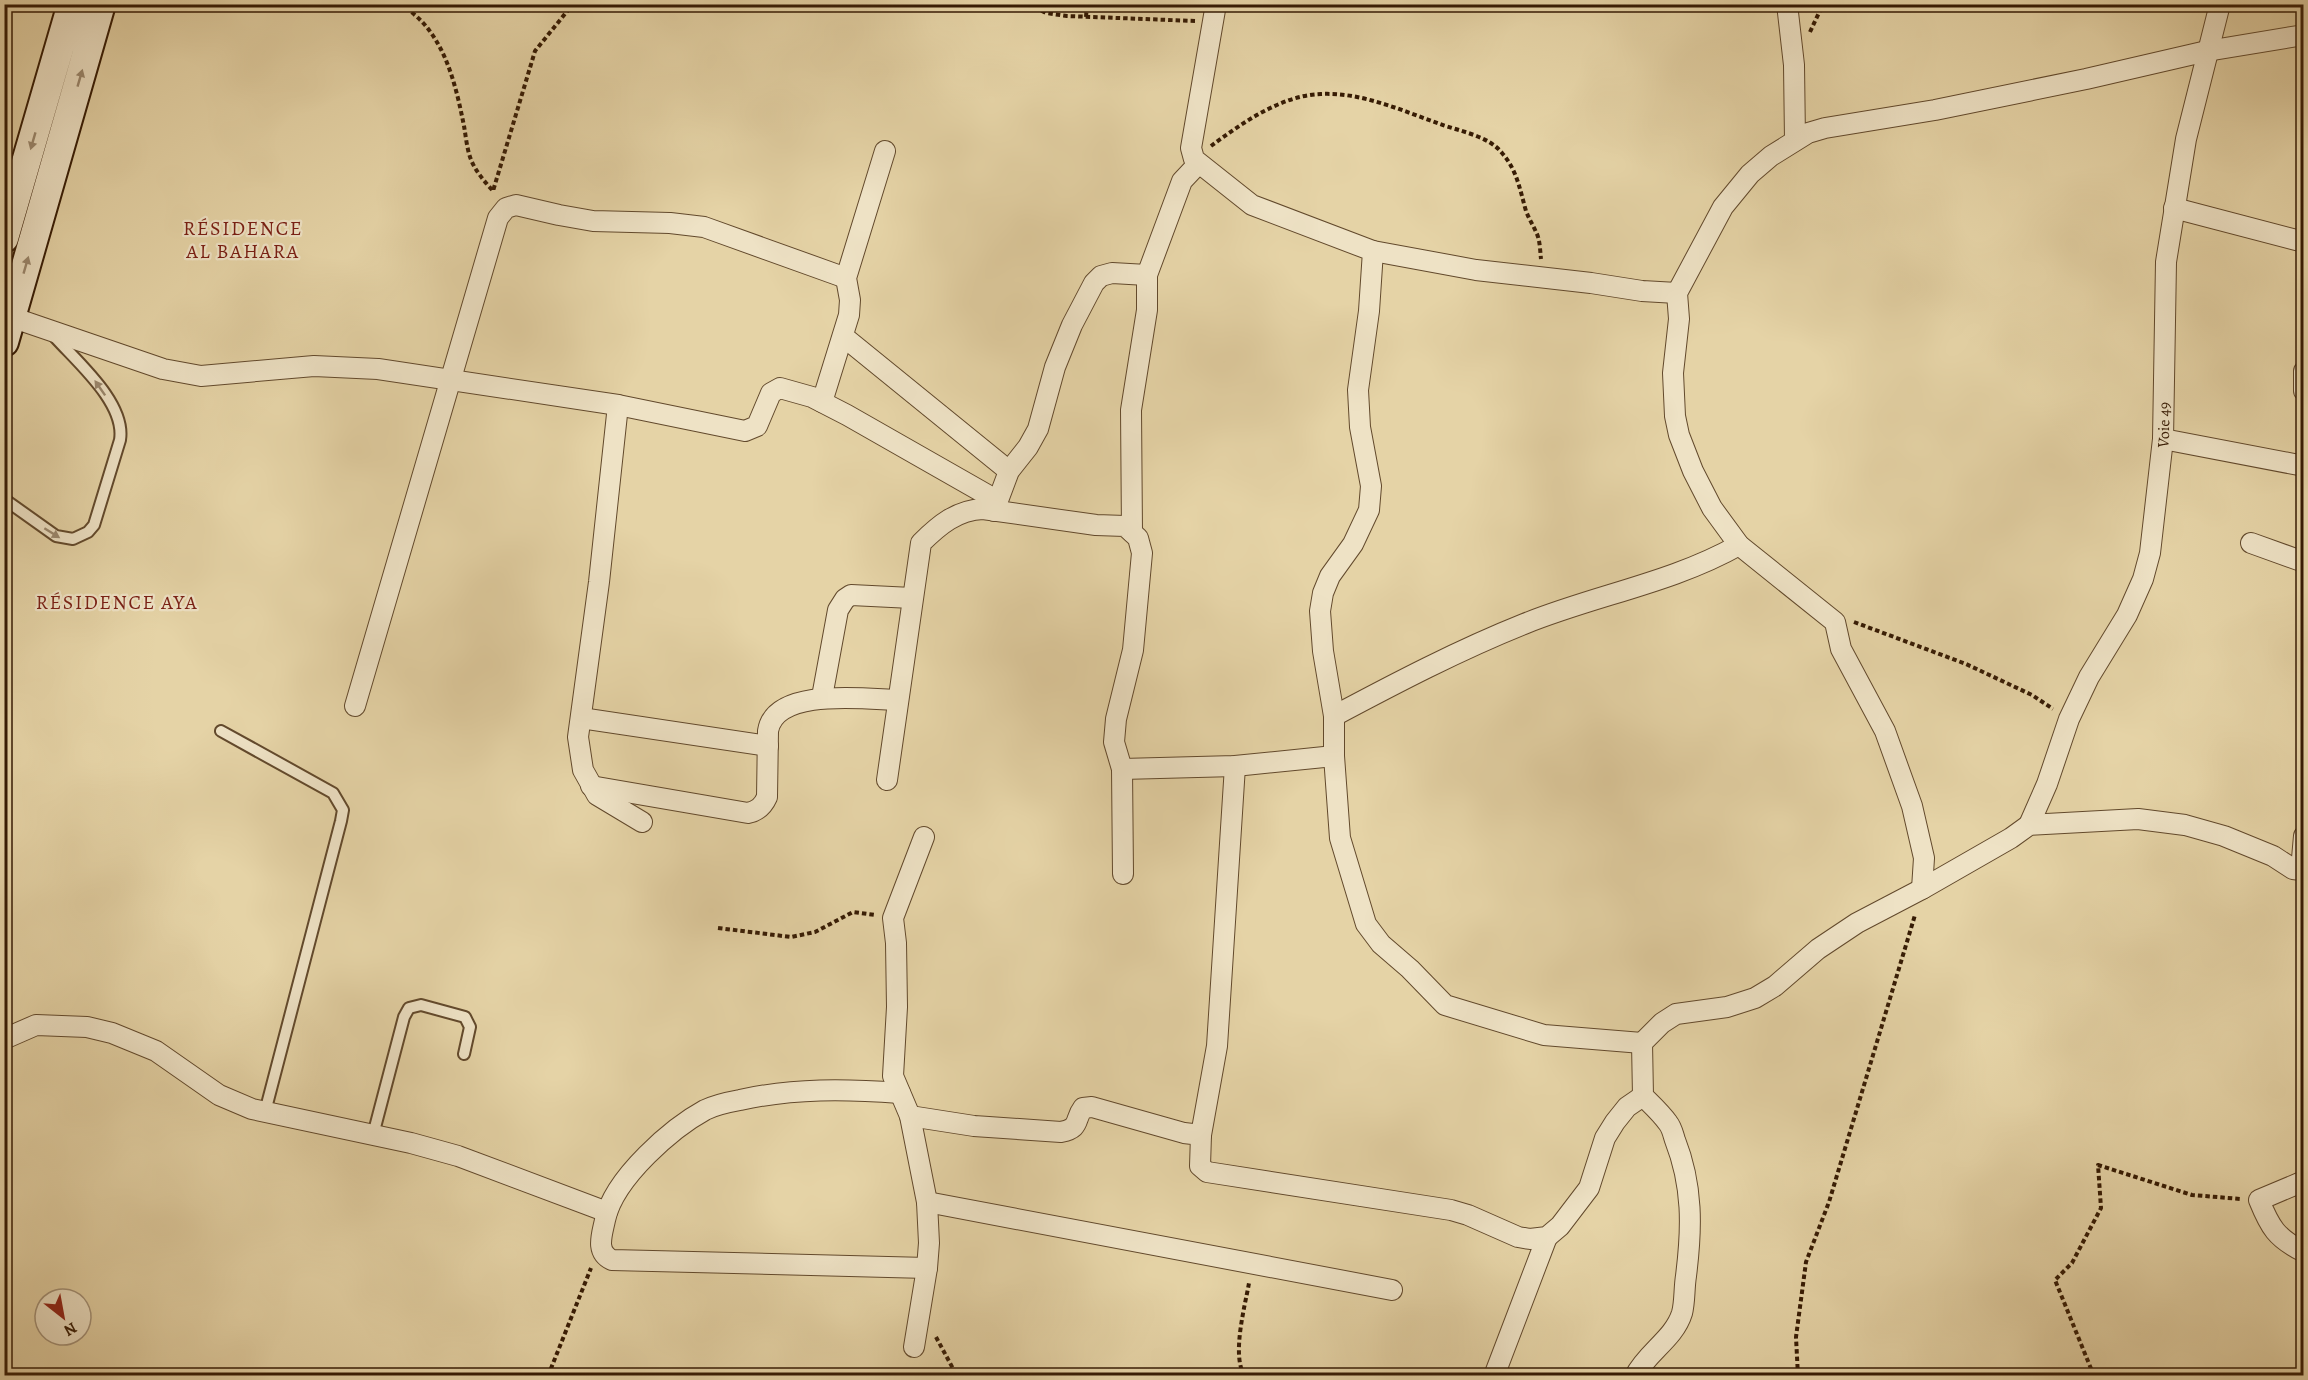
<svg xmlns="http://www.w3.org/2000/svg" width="2308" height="1380" font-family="Alegreya,serif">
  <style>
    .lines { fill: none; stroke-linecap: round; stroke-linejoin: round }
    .lane-casing { stroke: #62492c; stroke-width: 14 }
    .street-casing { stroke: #62492c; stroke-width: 22 }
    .secondary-casing { stroke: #361b04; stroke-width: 32 }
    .path { stroke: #361b04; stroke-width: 4; stroke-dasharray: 4.5 3; stroke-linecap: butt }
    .lane { stroke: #eee2c5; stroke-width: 10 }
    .street { stroke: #eee2c5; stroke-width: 20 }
    .secondary { stroke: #eee2c5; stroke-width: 28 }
    .oneway { fill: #9b886e }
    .labels { text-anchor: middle; stroke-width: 4.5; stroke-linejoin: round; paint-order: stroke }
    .street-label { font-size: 16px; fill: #361b04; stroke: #eee2c5 }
    .quarter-label { font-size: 20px; letter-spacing: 1.5px; fill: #7a1f14; stroke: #eee2c5 }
  </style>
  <rect width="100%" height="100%" fill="#e5d3a6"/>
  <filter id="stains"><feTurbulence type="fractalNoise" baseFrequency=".00333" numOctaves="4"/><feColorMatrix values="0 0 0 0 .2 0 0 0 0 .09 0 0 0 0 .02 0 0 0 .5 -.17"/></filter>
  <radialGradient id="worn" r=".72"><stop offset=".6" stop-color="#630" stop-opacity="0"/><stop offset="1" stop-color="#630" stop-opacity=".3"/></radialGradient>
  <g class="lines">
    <defs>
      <path id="lane" d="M4 499 56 536 73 539 88 532 94 525 120 440C126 403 77 362 54 336
        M221 731 333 793 343 810 341 821 265 1112
        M373 1135 404 1017 409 1008 421 1005 465 1017 470 1027 464 1054"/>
      <g id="street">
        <path d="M1216 4 1191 148 1194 159 1252 205 1373 251 1369 311 1358 390 1360 427 1371 486 1369 510 1353 544 1330 576 1323 593 1320 611 1323 651 1334 716V756L1340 838 1366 924 1381 944 1410 969 1445 1005 1544 1035 1642 1043"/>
        <path d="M1787 4 1794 65 1795 140"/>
        <path d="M2174 208 2304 242"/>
        <path d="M1373 251 1476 270 1591 283 1642 291 1677 293"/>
        <path d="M11 317 163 369 201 376 314 366 378 369 618 405 745 431 757 426 771 393 780 388 812 397 847 415 998 501"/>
        <path d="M844 337 1009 471"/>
        <path d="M2304 371V391"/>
        <path d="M822 402 849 315 850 300 846 278 885 151"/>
        <path d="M618 405 599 582 578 737 583 770 597 795 642 822"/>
        <path d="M2163 439 2304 466"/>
        <path d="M994 511 1009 471 1028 447 1038 429 1055 367 1072 325 1094 283 1101 276 1112 273 1147 275"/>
        <path d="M1132 532 1131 410 1147 310V275L1182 181 1198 164"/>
        <path d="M2251 543 2304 562"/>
        <path d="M822 697 838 610 845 599 851 595 912 598"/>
        <path d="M355 706 498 218 506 208 516 205 559 215 593 221 670 223 704 227 846 278"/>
        <path d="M1334 716C1396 683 1459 650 1524 624 1595 595 1672 583 1739 545"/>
        <path d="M581 718 768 746"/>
        <path d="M1122 769 1235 766 1334 756"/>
        <path d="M887 780 921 543C939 525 957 510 983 509L1096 525 1125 526 1138 538 1142 553 1133 650 1116 719 1114 742 1122 769 1123 874"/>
        <path d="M591 786 748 813C758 811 763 806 767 797L768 731C775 687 865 699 897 700"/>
        <path id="s1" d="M2029 825 2047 784 2069 719 2089 677 2127 615 2143 579 2150 553 2163 439 2166 262 2186 139 2220 4"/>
        <path d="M1922 889 1924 858 1912 806 1885 731 1841 649 1835 622 1739 545 1712 508 1693 471 1679 435 1675 416 1673 373 1679 319 1677 293 1723 207 1750 174 1771 156 1808 133 1825 128 1935 110 2086 79 2207 51 2304 35"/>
        <path d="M4 1039 36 1025 87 1027 112 1033 156 1051 219 1095 252 1109 411 1143 458 1156 607 1212"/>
        <path d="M900 1093C846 1089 794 1088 740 1100 729 1102 715 1105 705 1110 683 1122 664 1138 647 1155 630 1172 610 1196 605 1220 602 1235 595 1252 612 1260L927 1268"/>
        <path d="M910 1116 974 1126 1061 1132C1081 1128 1074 1120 1083 1108L1092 1107 1184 1133 1201 1135 1200 1166 1207 1172 1451 1210 1468 1215 1518 1237 1530 1239 1547 1237 1560 1226 1589 1188 1605 1138 1615 1122 1627 1107 1643 1096"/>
        <path d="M1201 1135 1217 1046 1235 766"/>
        <path d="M2304 1181 2259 1200C2270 1227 2276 1238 2304 1252"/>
        <path d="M927 1202 1392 1290"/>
        <path d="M914 1347 927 1268 929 1243 927 1202 910 1116 893 1076 897 1007 896 943 893 918 924 837"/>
        <path d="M1494 1376 1547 1237"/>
        <path d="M1635 1376C1647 1352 1674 1339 1682 1313 1685 1302 1684 1288 1686 1276 1692 1228 1693 1186 1675 1140 1673 1134 1672 1128 1668 1123 1661 1113 1652 1105 1643 1096L1642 1043 1662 1023 1676 1014 1727 1007 1755 998 1775 986 1818 949 1857 923 1922 889 2011 838 2029 825 2138 819 2185 825 2224 836 2273 856 2293 869 2301 870 2304 836"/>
      </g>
      <path id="secondary" d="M4 238 72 4
        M4 342 101 4"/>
    </defs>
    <!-- lane casing -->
    <use href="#lane" class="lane-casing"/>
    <!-- street casing -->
    <use href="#street" class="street-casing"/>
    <!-- secondary casing -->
    <use href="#secondary" class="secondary-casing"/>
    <!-- path -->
    <path class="path" d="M399 4C443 28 455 81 464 126 466 137 467 151 472 162 477 173 485 182 493 191L535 51 573 4
      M1028 4 1046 13 1067 16 1195 21
      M1086 17 1087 4
      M1810 32 1823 4
      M1211 146C1242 123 1282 95 1321 94 1362 92 1403 111 1440 124 1459 131 1489 136 1502 153 1517 170 1520 190 1526 211 1529 219 1533 225 1536 232 1540 239 1540 250 1541 259
      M1854 622 1966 664 2032 695 2053 709
      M718 928 791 937 815 932 853 912 875 915
      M936 1337 957 1376
      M548 1376 591 1268
      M1245 1376C1231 1357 1245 1306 1249 1283
      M1798 1376 1796 1337 1806 1262 1829 1202 1915 915
      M2094 1376 2055 1280 2072 1263 2101 1208 2098 1165 2192 1195 2240 1199"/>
    <!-- lane -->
    <use href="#lane" class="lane"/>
    <!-- street -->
    <use href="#street" class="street"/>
    <!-- secondary -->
    <use href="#secondary" class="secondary"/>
  </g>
  <!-- one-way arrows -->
  <defs><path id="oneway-solid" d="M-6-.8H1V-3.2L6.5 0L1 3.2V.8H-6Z" transform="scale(1.5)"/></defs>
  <g class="oneway">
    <use href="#oneway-solid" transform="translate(80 78) rotate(-74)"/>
    <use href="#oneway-solid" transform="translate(33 141) rotate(106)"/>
    <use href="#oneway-solid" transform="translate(26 265) rotate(-74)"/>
    <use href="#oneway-solid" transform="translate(100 388) rotate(-125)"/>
    <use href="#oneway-solid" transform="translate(52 533) rotate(32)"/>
  </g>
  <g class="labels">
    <!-- street labels -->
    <g class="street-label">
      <text dy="6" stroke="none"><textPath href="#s1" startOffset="428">Voie 49</textPath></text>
    </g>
    <!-- quarter labels -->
    <g class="quarter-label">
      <text x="243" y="235">RÉSIDENCE<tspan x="243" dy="23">AL BAHARA</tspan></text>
      <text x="117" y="609">RÉSIDENCE AYA</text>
    </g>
  </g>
  <!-- margin -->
  <rect width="2308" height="1380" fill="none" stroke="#e5d3a6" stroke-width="24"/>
  <rect x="6" y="6" width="2296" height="1368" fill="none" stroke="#361b04" stroke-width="3"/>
  <rect x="12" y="12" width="2284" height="1356" fill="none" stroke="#361b04" stroke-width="1.5"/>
  <!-- north arrow -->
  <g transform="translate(63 1317) rotate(149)"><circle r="28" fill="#eee2c5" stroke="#a49278" stroke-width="1.5"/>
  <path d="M0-4.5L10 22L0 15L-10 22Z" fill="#8f2418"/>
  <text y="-9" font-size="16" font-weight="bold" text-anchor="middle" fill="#361b04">N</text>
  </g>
  <rect width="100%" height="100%" filter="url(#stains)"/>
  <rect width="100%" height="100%" fill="url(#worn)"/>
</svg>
